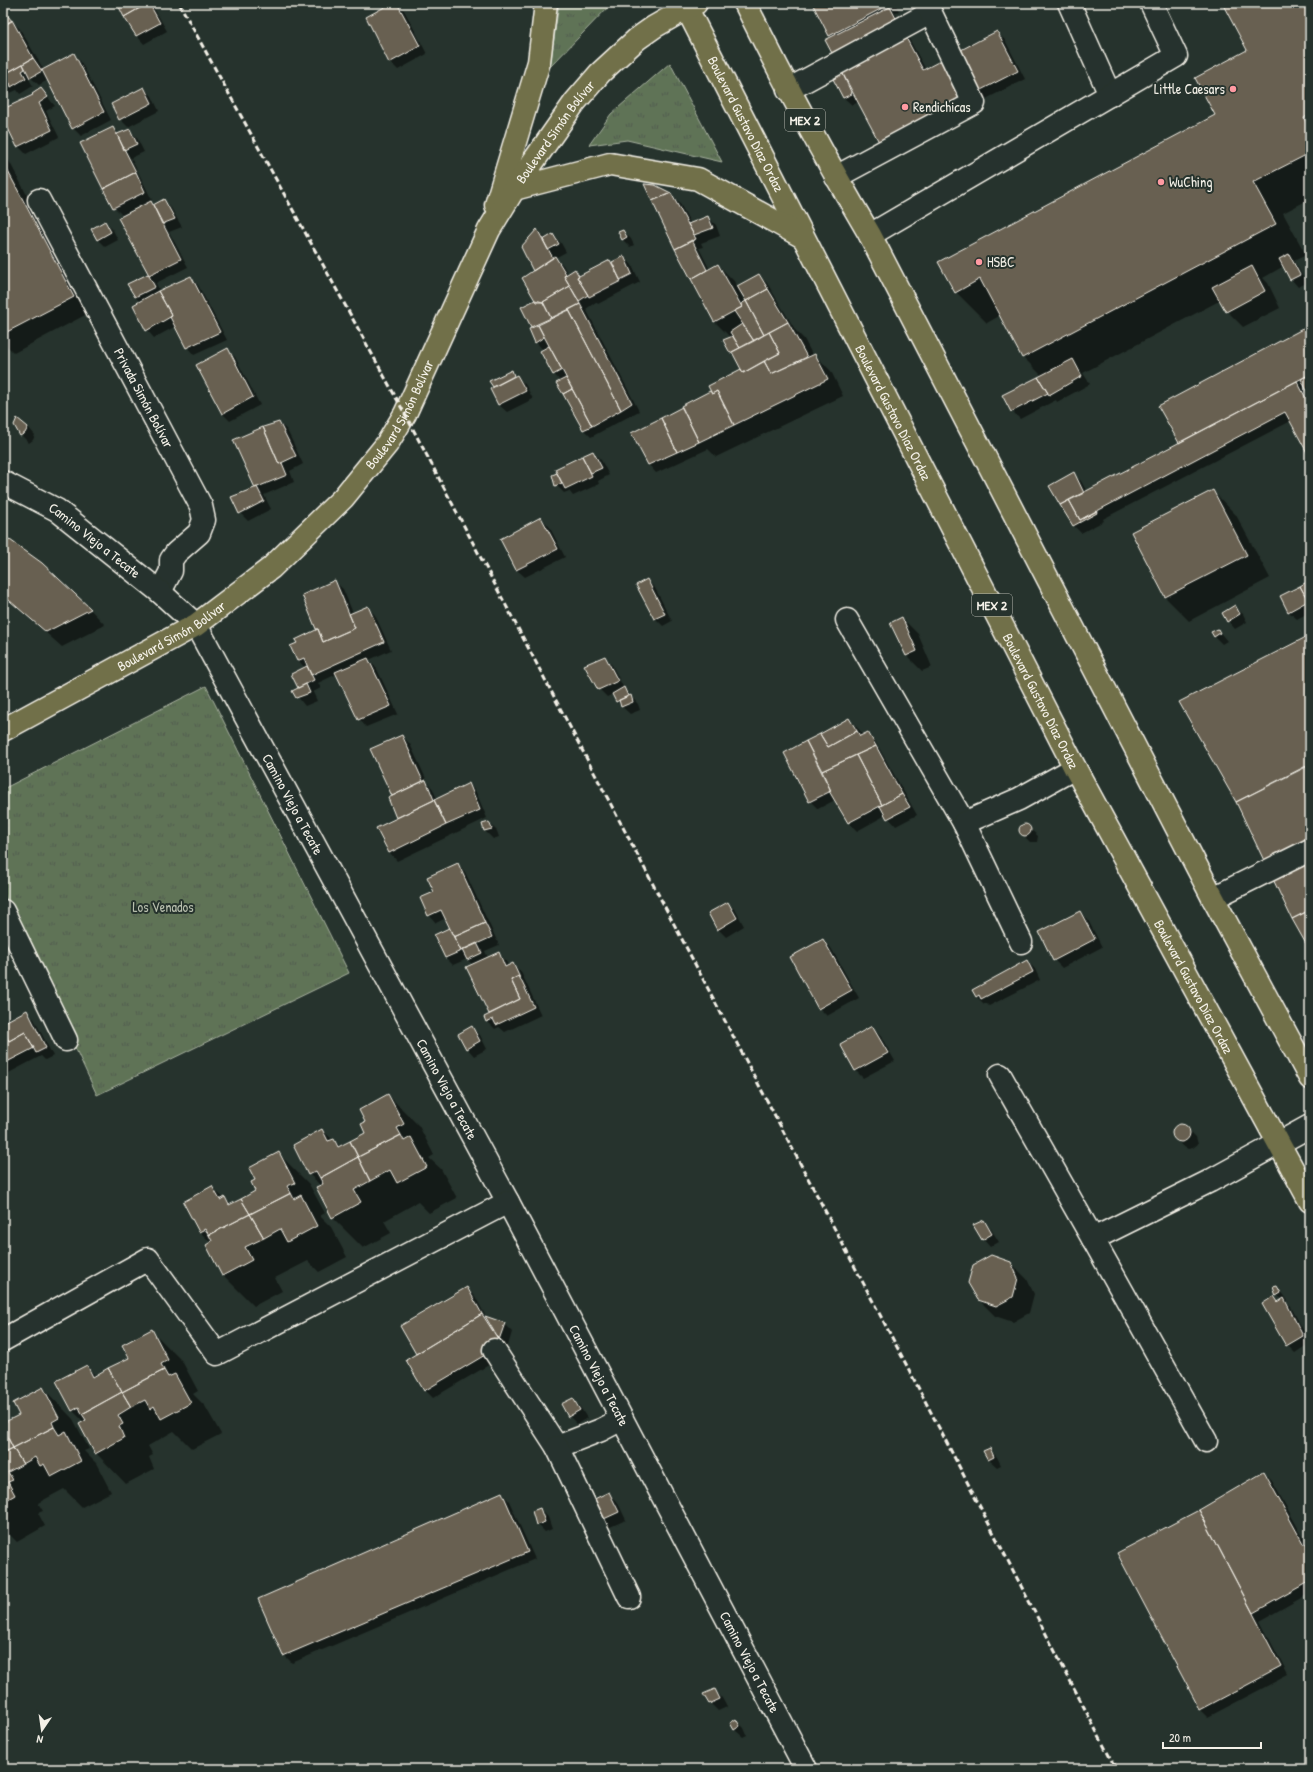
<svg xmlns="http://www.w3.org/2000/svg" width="1313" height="1772" font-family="'Patrick Hand',sans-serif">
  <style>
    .park { fill: url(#park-tufts); stroke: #a9b2a0 }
    .shadow { fill: #0007; fill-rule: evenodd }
    .building { fill: #686051; stroke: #f4f1e8 }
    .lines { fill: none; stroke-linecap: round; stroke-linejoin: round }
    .minor-casing { stroke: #f4f1e8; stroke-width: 25 }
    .major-casing { stroke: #f4f1e8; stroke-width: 25 }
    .minor { stroke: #26332d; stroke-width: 22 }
    .major { stroke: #71704a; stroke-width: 22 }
    .rail { stroke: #f4f1e8; stroke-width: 3; stroke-dasharray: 6 3; stroke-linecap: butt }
    .poi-dot { fill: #ff9aa2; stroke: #26332d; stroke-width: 1.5 }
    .labels { text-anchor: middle; stroke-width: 4; stroke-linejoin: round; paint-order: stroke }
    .shield { fill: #26332d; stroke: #b6b8b0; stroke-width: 1 }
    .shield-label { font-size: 13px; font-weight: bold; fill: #f4f1e8 }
    .poi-label { font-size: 14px; fill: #f4f1e8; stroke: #26332d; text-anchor: start }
    .street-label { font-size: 14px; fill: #f4f1e8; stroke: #26332d }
    .park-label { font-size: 14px; fill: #b8bfae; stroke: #26332d }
  </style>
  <defs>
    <pattern id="park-tufts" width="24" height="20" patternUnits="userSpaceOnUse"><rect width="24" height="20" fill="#5e7357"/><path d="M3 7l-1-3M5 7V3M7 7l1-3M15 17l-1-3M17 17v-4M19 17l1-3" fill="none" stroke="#525b4e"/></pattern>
  </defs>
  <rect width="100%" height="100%" fill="#26332d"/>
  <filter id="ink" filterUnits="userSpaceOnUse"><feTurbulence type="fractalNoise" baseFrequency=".025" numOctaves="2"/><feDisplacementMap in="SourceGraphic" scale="8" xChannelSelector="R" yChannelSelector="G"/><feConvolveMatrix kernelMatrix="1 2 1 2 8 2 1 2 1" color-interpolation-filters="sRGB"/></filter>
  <g filter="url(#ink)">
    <!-- park -->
    <path class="park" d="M559 3H612L550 67Z
      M670 63 722 162 627 140 589 145 611 114Z
      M206 686 349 973 97 1095 3 891V789Z"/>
    <!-- shadow -->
    <path class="shadow" d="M118 3H151L167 31 144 44 137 36Z
      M394 3H397L404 10 427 54 398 70 390 62Z
      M814 3H895L899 11 895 13 926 70 997 33 1005 40 1025 79 888 149 859 102 852 105 844 98 833 77 841 74 846 79 832 37Z
      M1223 3H1310V199L1283 213 1306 255 1294 261 1307 283 1298 287 1291 279 1284 266 1263 278 1268 283 1280 308 1243 327 1227 311 1221 300 1083 373 1090 384 1057 402 1056 400 1020 419 1012 411 1042 376 1023 357 1001 315 987 323 956 292 940 262 1216 116 1249 51Z
      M3 13 20 29 44 70 74 54 81 62 111 120 81 136 73 128 48 80 39 85 31 78 29 79 33 86 20 94 17 90 8 94 3 88 4 75Z
      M144 88 152 96 159 111 128 127 120 119Z
      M41 89 55 106 46 111 59 137 26 154 18 146 3 115V110L34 96Z
      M112 128 119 134 129 130 137 138 144 152 131 158 152 200 149 201 154 206 164 201 171 208 182 227 169 232 188 267 156 283 160 292 190 277 198 285 227 340 194 355 187 347 176 326 154 338 147 330 141 302 135 297 128 284 149 274 144 206 143 204 122 215 114 207Z
      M3 153 7 157 89 313 14 353 3 342Z
      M670 194 679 202 691 224 708 218 716 225 720 236 701 243 703 247 699 248 710 270 718 265 734 281 737 287 759 276 767 283 796 331 804 339 813 356 815 355 831 371 843 396 716 457 708 449 656 473 649 465 633 434 684 412 682 407 711 391 742 370 735 357 731 352V338L715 322 677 252ZM740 292H742L748 301 746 303Z
      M105 222 113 230 118 240 105 247 97 239Z
      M537 230 546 239 553 235 561 243 566 252 555 258 563 265 568 274 575 270 581 276 610 261 612 263 624 257 632 265 640 282 598 304 596 302 586 309 639 411 591 437 584 430 561 382 554 374 541 351 543 350 536 342 530 329 532 327 522 308 537 301 534 271Z
      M623 231 631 239 634 245 630 247 622 239Z
      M1310 326V395L1306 387 1304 389 1310 401V455L1291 421 1103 519 1104 521 1081 533 1074 526 1073 474 1081 481 1087 492 1180 444Z
      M227 350 235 357 260 405 230 421 222 413Z
      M3 352 6 355 3 362Z
      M511 372 525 384 533 399 507 412 499 405 491 389 494 388 491 381Z
      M279 423 287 430 303 464 290 471 294 482 264 495 271 509 248 521 240 513 256 488Z
      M28 427 35 435 33 440 29 443 21 435Z
      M593 452 601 460 609 475 598 481 599 484 573 496 569 491 564 493 556 485 559 474 556 469Z
      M1213 491 1236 515 1270 578 1189 621 1165 597 1132 533Z
      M541 518 549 526 565 557 525 577 517 570 501 539Z
      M3 537 90 609 105 625 62 647 3 595Z
      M647 581 655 588 672 621 663 626 655 618Z
      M335 582 343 589 353 613 367 607 375 615 391 650 369 660 376 667 398 714 366 727 359 719 337 674 318 683 321 688 313 692 317 701 305 706 293 691 299 688 305 668 298 660V643L318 630 303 595Z
      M1310 582V612L1297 619 1289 612 1281 597Z
      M1235 607 1243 614 1247 622 1235 629 1228 621Z
      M902 618 918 634 932 667 922 671 906 655Z
      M1218 630 1227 641 1222 644 1214 636Z
      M1310 637V949L1237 802 1180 702Z
      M604 658 612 665 624 689 638 704 640 710 630 714 617 702 613 694 607 697 599 689Z
      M849 719 864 735 867 733 875 741 917 815 896 826 886 815 857 831 849 823 835 800 818 809 810 801 786 754Z
      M402 736 410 744 428 783 433 789 437 799 469 784 476 792 487 818 397 861 390 853 377 829 398 818 390 798 393 797 372 749Z
      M489 823 497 831 499 837 493 839 485 831 484 825Z
      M1025 824 1038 836 1037 842H1030L1022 834 1020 829 1022 825Z
      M458 864 465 872 499 945 485 951 488 958 498 953 506 961 508 966 513 964 521 972 541 1015 505 1032 499 1027 495 1029 487 1021 490 1014 468 967 473 965 467 959 453 965 446 958 435 936 451 929 446 918 436 923 429 915 435 893Z
      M728 903 736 911 744 926 726 937 718 929Z
      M1080 912 1088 920 1102 947 1062 968 1054 960Z
      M823 940 831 948 859 998 827 1016 819 1008Z
      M1027 961 1035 969 1040 980 989 1006 986 1003 984 1004 976 996Z
      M26 1012 34 1019 53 1056 45 1060 41 1056 3 1076V1024Z
      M472 1028 480 1035 487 1049 474 1056 467 1048Z
      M872 1028 880 1035 895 1061 863 1078 855 1070Z
      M388 1095 419 1126 434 1155 429 1158 441 1169 457 1198 429 1213 418 1202 384 1221 391 1233 363 1248 332 1217 321 1186 309 1174 322 1130 341 1147 367 1134V1122Z
      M1183 1124 1196 1137 1198 1144 1193 1148 1188 1149 1182 1146 1172 1134 1176 1125Z
      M278 1153 309 1184 325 1213 320 1216 331 1227 347 1257 319 1272 308 1261 275 1278 282 1291 254 1306 223 1275 207 1245 211 1243 200 1232 212 1188 232 1205 257 1192V1181Z
      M983 1221 991 1229 999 1242 990 1247 983 1239Z
      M1010 1262 1027 1279 1034 1294 1029 1313 1013 1322 995 1316 979 1300Z
      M1277 1287 1284 1295 1288 1301 1286 1302 1291 1307 1310 1343 1295 1353 1287 1345 1274 1297 1279 1303 1283 1300 1277 1295Z
      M467 1289 475 1296 486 1317 504 1324 512 1332 507 1349 509 1353 433 1398 425 1390 418 1355Z
      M152 1331 182 1361 198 1391 193 1394 205 1406 221 1434 192 1449 174 1431 148 1446 153 1455 149 1457 154 1469 126 1484 96 1453 84 1422 72 1410 86 1366 96 1376 130 1358Z
      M43 1388 73 1419 89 1449 84 1451 96 1463 111 1492 82 1507 64 1489 38 1503 43 1511 38 1513 45 1526 17 1542 3 1528V1424L20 1415Z
      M573 1399 580 1407 587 1418 577 1424 569 1416Z
      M989 1449 997 1457 1001 1465 997 1467 989 1460 985 1451Z
      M1264 1473 1272 1481 1307 1544 1310 1542V1593L1260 1621 1288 1675 1208 1717 1200 1709 1199 1511Z
      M502 1493 509 1501 535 1559 292 1663 284 1655Z
      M609 1494 617 1501 626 1520 601 1531 594 1523Z
      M540 1509 548 1517 552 1529 545 1532 537 1524Z
      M715 1690 722 1698 727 1707 718 1711 710 1703Z
      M736 1720 744 1728 747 1735 743 1737 735 1730 731 1723Z"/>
    <!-- building -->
    <path class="building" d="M117 3H148L124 17Z
      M149 3 160 23 136 36 124 17Z
      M392 3H397L420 46 389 63 366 17Z
      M812 3H892L829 36Z
      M1222 3H1310V114L1304 118 1310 130V153L1253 182 1276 224 1022 358 980 279 955 293 938 262 1215 115 1195 78 1247 50Z
      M890 7 923 70 997 31 1018 71 879 142 825 40Z
      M4 11 12 21 3 26V12Z
      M12 20 33 58 3 75V26Z
      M74 53 104 112 72 129 42 70Z
      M33 58 42 71 30 78 23 64Z
      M23 64 25 69 22 71 26 78 11 87 10 83 3 85V75Z
      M842 72 852 94 843 98 832 77Z
      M144 87 152 103 119 120 111 104Z
      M41 88 48 97 39 103 52 130 17 147 3 118V109L33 95 32 94Z
      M113 127 136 172 103 189 80 143Z
      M130 129 137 144 124 150 117 134Z
      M3 162 74 297 3 334Z
      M136 172 145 192 113 208 103 189Z
      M644 184 655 185 671 193 652 201Z
      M671 193 696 239 675 249 652 201Z
      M164 199 175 219 162 224 153 205Z
      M151 201 181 259 149 275 118 218Z
      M708 216 713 228 694 235 688 224Z
      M105 221 111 232 97 240 91 229Z
      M537 229 553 258 533 271 521 247Z
      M623 230 627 237 622 240 618 232Z
      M553 234 559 244 548 250 543 240Z
      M692 240 707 270 691 279 675 249Z
      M1289 254 1300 275 1290 280 1279 259Z
      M555 256 566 274 564 276 570 286 543 302H536L522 278Z
      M624 256 632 274 620 280 612 262Z
      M610 260 621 281 589 297 577 277Z
      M718 264 742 307 714 322 691 279Z
      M1252 266 1265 291 1226 312 1212 287Z
      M575 269 579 276 577 277 588 295 579 301 564 276Z
      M148 274 155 287 135 297 127 284Z
      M759 274 768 289 746 301 737 286Z
      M191 276 220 332 186 348 170 317 172 316 158 291Z
      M570 286 580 304 551 318 543 302Z
      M768 289 788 322 764 335 746 301Z
      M158 291 172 316 146 331 133 305Z
      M535 300 543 302 551 318 531 327 521 307Z
      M746 301 764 335 754 341 734 311 742 307 741 304Z
      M580 304 632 403 621 410 569 310Z
      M569 310 621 410 592 426 538 325Z
      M788 322 807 357 771 374 764 361 780 353 769 332Z
      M742 324 754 341 740 348 730 332Z
      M538 325 544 337 535 343 529 329Z
      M1310 325V374L1179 443 1158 406Z
      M769 332 780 353 743 373 732 352Z
      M733 336 740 348 730 353 723 340Z
      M549 346 562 370 553 375 540 351Z
      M228 348 253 397 222 414 196 365Z
      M815 354 828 379 734 425 717 391 712 394 708 386 741 369 743 373 764 361 771 374Z
      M1073 359 1082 376 1049 395 1038 377Z
      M512 370 514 376 493 387 489 381Z
      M1310 374V397L1301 379Z
      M517 375 526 391 498 405 490 389Z
      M1038 377 1048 393 1011 412 1002 395Z
      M566 378 572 389 563 394 556 383Z
      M1297 381 1310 406V458L1285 412 1080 520 1069 500Z
      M572 389 592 426 583 430 563 394Z
      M710 391 712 394 717 391 734 425 699 442 681 406Z
      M682 407 699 442 677 452 661 418Z
      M17 418 28 427 25 433 20 436 14 425Z
      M661 418 677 452 648 465 631 433Z
      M279 422 296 456 279 464 263 427Z
      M263 427 279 464 282 463 287 475 255 488 233 440Z
      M593 451 602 468 591 473 582 456Z
      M582 456 592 476 565 489 555 469Z
      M1074 472 1084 493 1060 505 1049 486Z
      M557 473 562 483 555 486 552 475Z
      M257 487 264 501 239 514 231 497Z
      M1213 490 1247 555 1165 597 1131 532Z
      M1069 500 1080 520 1096 511 1097 513 1073 526 1060 505Z
      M541 517 558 549 516 570 500 539Z
      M3 535 42 563 91 609 46 632 3 595Z
      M647 579 665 614 654 619 636 585Z
      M335 580 355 628 323 642 318 629H316L302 595Z
      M1310 580V592L1305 595 1300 586Z
      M1300 586 1308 601 1288 612 1280 596Z
      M1235 605 1240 614 1227 622 1222 613Z
      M368 606 384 642 311 675 304 658 297 661 290 646 297 643 295 640 318 629 323 642 355 628 349 614Z
      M902 617 917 651 906 656 890 623Z
      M1218 629 1220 633 1214 637 1211 632Z
      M1310 635V764L1236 802 1179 702Z
      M605 656 618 681 598 690 584 665Z
      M368 658 391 706 358 720 335 672Z
      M307 666 314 680 298 688 291 674Z
      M306 684 310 693 296 698 292 691Z
      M624 687 628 696 616 702 612 694Z
      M631 695 633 702 621 707 619 700Z
      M849 718 857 731 828 747 820 734Z
      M857 731 860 736 868 732 876 746 822 771 806 741 820 734 828 747Z
      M402 735 423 781 392 796 370 749Z
      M806 741 831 791 809 802 784 753Z
      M876 746 902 794 882 805 856 755Z
      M856 755 882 805 848 823 829 791H831L822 771Z
      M1310 765V910L1292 919 1236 802Z
      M426 780 434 800 396 818 388 798Z
      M469 783 480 810 446 825 434 800Z
      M902 794 910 807 887 819 880 806Z
      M434 800 446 825 389 853 376 828Z
      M489 822 492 829 484 831 482 824Z
      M1019 830a6 6 0 1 1 12 0a6 6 0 1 1-12 0Z
      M458 863 485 923 454 937 441 910 428 916 420 898 434 892 427 877Z
      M728 902 737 918 717 930 708 913Z
      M1310 910V951L1292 919Z
      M1080 911 1095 939 1053 961 1039 932Z
      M485 923 492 937 461 951 454 937Z
      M449 928 461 951 445 958 434 935Z
      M823 939 852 990 818 1009 790 957Z
      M477 943 482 953 467 960 462 950Z
      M499 952 505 967 513 963 519 976 511 980 520 999 489 1014 466 967Z
      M1027 960 1033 972 981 999 979 995 976 997 972 990Z
      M519 976 534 1007 496 1025 493 1019 486 1022 484 1017 520 999 511 980Z
      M27 1010 46 1048 36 1053 25 1032 9 1041 3 1031V1023Z
      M472 1026 480 1041 466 1049 458 1034Z
      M872 1026 888 1053 855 1071 840 1044Z
      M3 1031 9 1041 25 1032 34 1048 3 1064Z
      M388 1094 404 1124 397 1128 401 1135 358 1157 350 1141 365 1133 361 1124 365 1122 359 1110Z
      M1172 1133a9 9 0 1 1 18 0a9 9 0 1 1-18 0Z
      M322 1129 328 1141 334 1139 338 1147 350 1141 358 1157 320 1178 316 1171 308 1175 293 1145Z
      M401 1135 404 1141 411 1137 427 1167 397 1183 390 1170 370 1181 358 1157Z
      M279 1152 295 1183 287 1186 291 1193 250 1214 241 1199 255 1191 251 1182 255 1180 249 1168Z
      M358 1157 370 1181 354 1190 361 1202 332 1218 316 1187 323 1184 320 1178Z
      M212 1186 220 1200 225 1197 229 1205 241 1199 250 1214 209 1235 205 1229 199 1232 183 1202Z
      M291 1193 294 1199 301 1195 317 1226 287 1242 280 1229 264 1238 250 1214Z
      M250 1214 264 1238 245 1247 252 1260 222 1276 206 1245 212 1241 209 1235Z
      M984 1220 992 1234 982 1240 973 1225Z
      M991 1255 1011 1262 1018 1278 1013 1297 996 1306 978 1300 968 1283 973 1265Z
      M1277 1286 1281 1293 1276 1296 1273 1287Z
      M467 1287 482 1314 416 1354 400 1326Z
      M1274 1296 1278 1302 1284 1298 1303 1336 1286 1346 1262 1304Z
      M482 1314 502 1345 424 1391 406 1360Z
      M485 1316 505 1323 499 1340Z
      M152 1329 168 1360 161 1364 164 1370 122 1392 108 1368 129 1358 122 1345Z
      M87 1365 93 1377 108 1368 122 1392 82 1414 79 1407 72 1411 56 1381Z
      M164 1370 168 1377 175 1374 191 1403 161 1419 154 1406 150 1409 145 1400 131 1407 122 1392Z
      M43 1387 59 1418 52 1422 54 1427 13 1448 3 1428V1423L19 1415 13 1403Z
      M122 1392 131 1407 118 1415 123 1424 119 1426 124 1438 95 1454 79 1424 86 1420 82 1414Z
      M573 1398 580 1410 568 1417 561 1404Z
      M54 1427 59 1435 66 1431 81 1461 51 1477 44 1464 40 1466 35 1457 23 1464 13 1448Z
      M3 1428 13 1448 3 1453Z
      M13 1448 23 1464 8 1472 13 1480 8 1482 15 1495 3 1502V1453Z
      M990 1448 994 1457 988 1460 983 1451Z
      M1264 1472 1304 1545 1310 1541V1581L1253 1613 1199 1510Z
      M502 1492 528 1552 283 1656 258 1599Z
      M609 1492 619 1512 593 1524 584 1504Z
      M540 1508 545 1522 536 1525 532 1511Z
      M1199 1510 1281 1667 1200 1710 1117 1553Z
      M715 1689 720 1699 709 1704 703 1694Z
      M736 1719 740 1726 734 1730 730 1723Z"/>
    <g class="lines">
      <defs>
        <g id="minor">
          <path d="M1069 3 1110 95"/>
          <path d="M788 90 930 13"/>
          <path d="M836 177 974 103 926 3"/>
          <path id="s1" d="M39 200 201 506 204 520 199 533 176 553 171 560V571L160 592"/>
          <path d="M870 235 1176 56 1151 3"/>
          <path id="s2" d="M3 482 57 510 160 592 196 625 508 1202 806 1769"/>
          <path d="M847 620 964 823"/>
          <path d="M1213 898 1310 850"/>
          <path d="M3 911 66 1040"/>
          <path d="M1021 942 964 823 1019 799 1075 768"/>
          <path d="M1000 1075 1093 1239 1210 1181 1310 1126"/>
          <path d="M1093 1239 1206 1441"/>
          <path d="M3 1340 148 1259 217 1354 508 1202"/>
          <path d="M494 1350 557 1447 601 1430 622 1419"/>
          <path d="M557 1447 629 1597"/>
        </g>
        <g id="major">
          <path id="s3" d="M684 3 1075 768 1310 1201"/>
          <path d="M745 3C784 82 825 159 870 235L1213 898 1310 1078"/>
          <path d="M514 189 610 164 698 179 803 237"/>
          <path d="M496 205 539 62 546 3"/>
          <path id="s4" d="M3 730 196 625 271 568 343 498 387 444 405 414 489 230 514 189 575 102 600 73 637 39 654 27 696 3"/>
        </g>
      </defs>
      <!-- minor casing -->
      <use href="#minor" class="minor-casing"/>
      <!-- major casing -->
      <use href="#major" class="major-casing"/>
      <!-- minor -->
      <use href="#minor" class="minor"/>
      <!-- major -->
      <use href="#major" class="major"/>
      <!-- rail -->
      <path class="rail" d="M179 3 405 414 907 1366 1116 1769"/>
    </g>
  </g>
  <!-- markers -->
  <g class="poi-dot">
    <circle cx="1233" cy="89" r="4"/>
    <circle cx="905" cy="107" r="4"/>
    <circle cx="1161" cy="182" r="4"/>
    <circle cx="979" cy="262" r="4"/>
  </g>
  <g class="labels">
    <!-- shield labels -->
    <g class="shield">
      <rect x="785" y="109" width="40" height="22" rx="3"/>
      <rect x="972" y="594" width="40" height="22" rx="3"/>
    </g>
    <g class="shield-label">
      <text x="805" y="125">MEX 2</text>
      <text x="992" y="610">MEX 2</text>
    </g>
    <!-- poi labels -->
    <g class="poi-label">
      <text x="1225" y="94" text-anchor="end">Little Caesars</text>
      <text x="913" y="112">Rendichicas</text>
      <text x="1169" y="187">WuChing</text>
      <text x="987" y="267">HSBC</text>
    </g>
    <!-- street labels -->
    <g class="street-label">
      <text dy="5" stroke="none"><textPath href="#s3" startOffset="136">Boulevard Gustavo Díaz Ordaz</textPath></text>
      <text dy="5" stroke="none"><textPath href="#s4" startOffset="840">Boulevard Simón Bolívar</textPath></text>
      <text dy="5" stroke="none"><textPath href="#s1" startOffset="224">Privada Simón Bolívar</textPath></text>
      <text dy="5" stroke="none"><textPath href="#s4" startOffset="516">Boulevard Simón Bolívar</textPath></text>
      <text dy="5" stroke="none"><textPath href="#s3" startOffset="460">Boulevard Gustavo Díaz Ordaz</textPath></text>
      <text dy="5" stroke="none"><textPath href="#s2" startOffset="109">Camino Viejo a Tecate</textPath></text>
      <text dy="5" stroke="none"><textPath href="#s4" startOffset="193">Boulevard Simón Bolívar</textPath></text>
      <text dy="5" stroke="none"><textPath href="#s3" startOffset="784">Boulevard Gustavo Díaz Ordaz</textPath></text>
      <text dy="5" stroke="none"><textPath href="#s2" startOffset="445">Camino Viejo a Tecate</textPath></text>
      <text dy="5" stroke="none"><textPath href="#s3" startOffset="1108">Boulevard Gustavo Díaz Ordaz</textPath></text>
      <text dy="5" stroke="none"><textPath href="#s2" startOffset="769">Camino Viejo a Tecate</textPath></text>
      <text dy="5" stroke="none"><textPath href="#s2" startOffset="1093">Camino Viejo a Tecate</textPath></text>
      <text dy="5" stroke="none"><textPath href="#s2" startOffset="1417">Camino Viejo a Tecate</textPath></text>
    </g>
    <!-- park labels -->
    <g class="park-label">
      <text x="163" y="912">Los Venados</text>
    </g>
  </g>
  <!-- margin -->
  <rect width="1313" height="1772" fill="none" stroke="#26332d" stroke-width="16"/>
  <rect x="8" y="8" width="1297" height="1756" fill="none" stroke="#f4f1e8" stroke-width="1.5" filter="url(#ink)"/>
  <!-- north arrow -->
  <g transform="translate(42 1730) rotate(193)" stroke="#26332d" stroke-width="3" paint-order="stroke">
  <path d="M0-3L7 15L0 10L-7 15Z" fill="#f4f1e8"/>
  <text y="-6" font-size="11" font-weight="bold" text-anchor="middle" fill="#f4f1e8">N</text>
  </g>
  <!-- scale -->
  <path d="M1163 1742v6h98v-6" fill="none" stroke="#f4f1e8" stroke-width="2"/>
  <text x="1169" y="1742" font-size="12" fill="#f4f1e8" stroke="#26332d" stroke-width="3" paint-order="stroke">20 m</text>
</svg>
